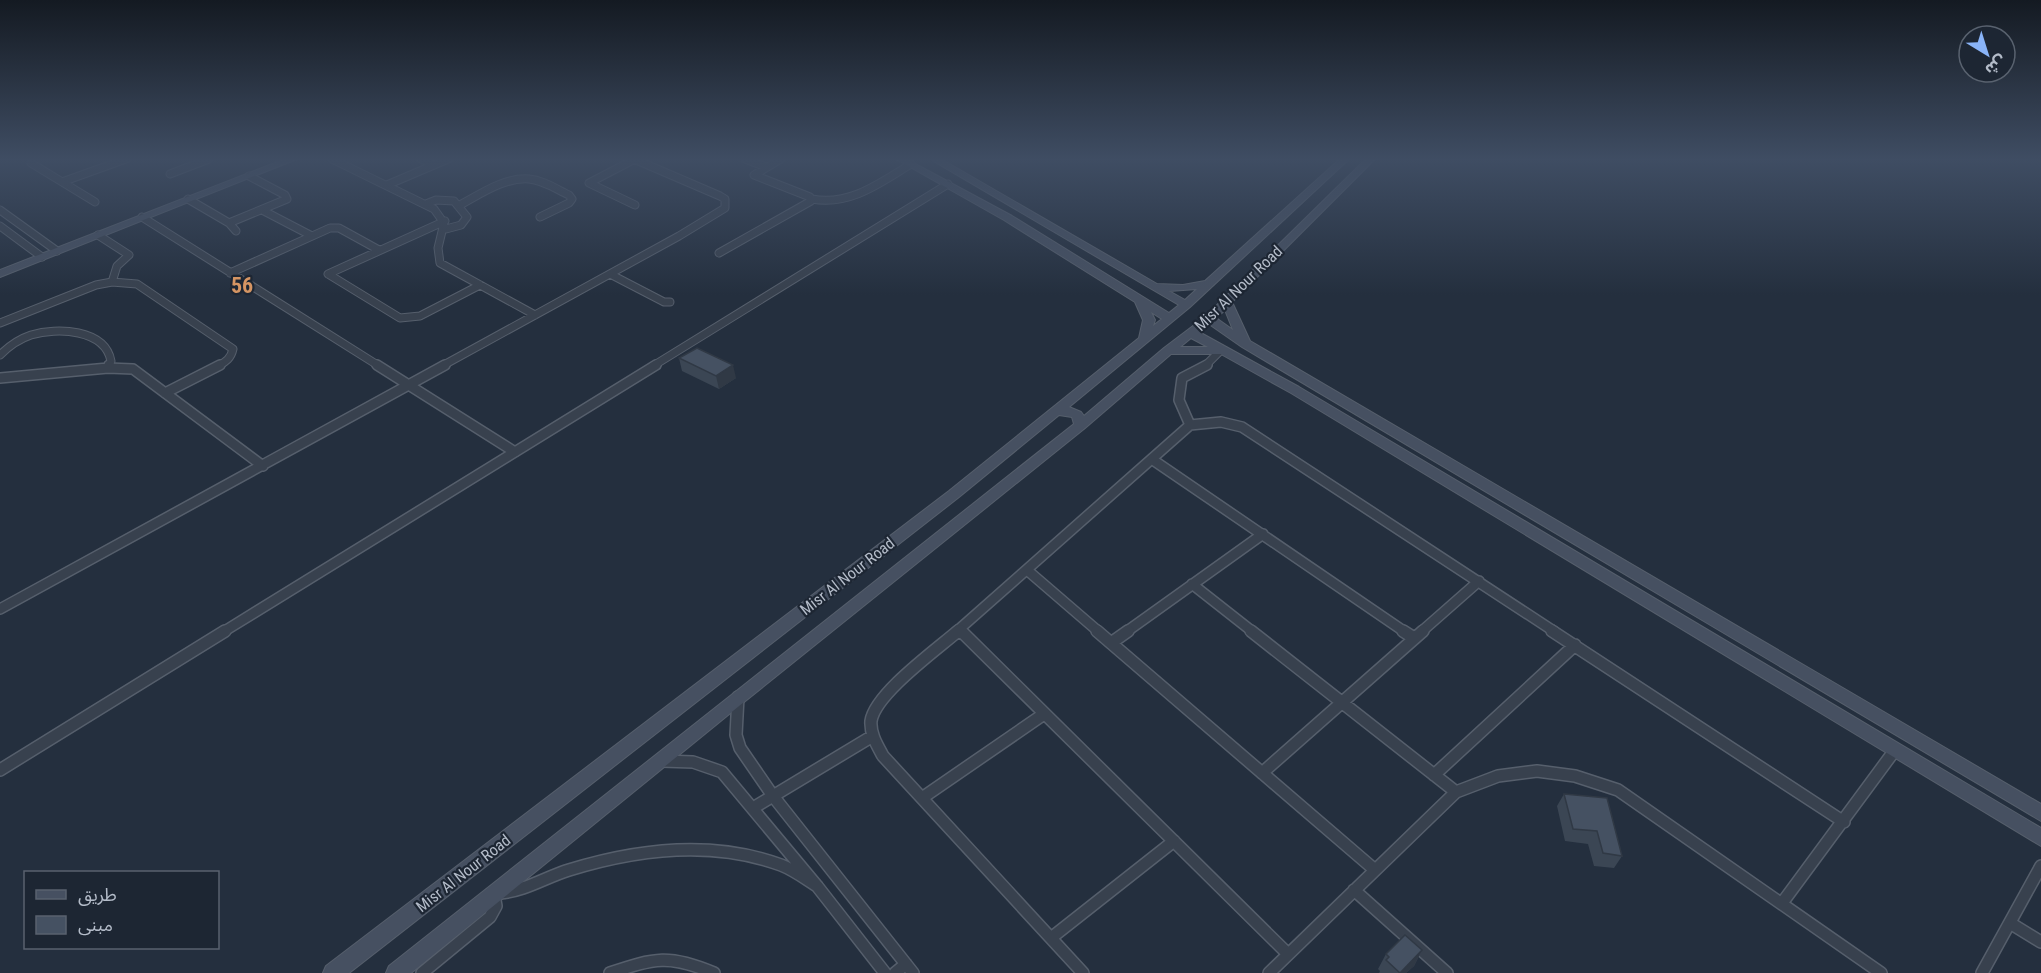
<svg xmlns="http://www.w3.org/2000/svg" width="2041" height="973" font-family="'Roboto Condensed','Noto Sans Arabic',sans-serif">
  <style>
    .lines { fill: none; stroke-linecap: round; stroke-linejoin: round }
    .street-far2-casing { stroke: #565f6c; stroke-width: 9 }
    .street-far1-casing { stroke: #565f6c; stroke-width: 12 }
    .street-casing { stroke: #565f6c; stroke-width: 14 }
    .secondary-casing { stroke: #565f6c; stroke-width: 2 }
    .street-far2 { stroke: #38414e; stroke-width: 7 }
    .street-far1 { stroke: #38414e; stroke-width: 9 }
    .street { stroke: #38414e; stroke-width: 11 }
    .secondary { fill: #465061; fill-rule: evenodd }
    .wall { fill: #3b4654 }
    .shaded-wall { fill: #303945 }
    .building { fill: #455162; stroke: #303945; stroke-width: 1.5 }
    .labels { text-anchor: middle; stroke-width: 4.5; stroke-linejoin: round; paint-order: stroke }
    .street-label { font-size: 16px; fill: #b4bcc9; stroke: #1d2633 }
    .district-label { font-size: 22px; font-weight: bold; fill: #d59563; stroke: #1d2633 }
  </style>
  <rect width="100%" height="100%" fill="#242f3e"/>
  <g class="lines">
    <defs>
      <path id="street-far2" d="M332 159 434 209 444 223 438 248 440 263 535 315
        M421 159 434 165
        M635 159 589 183 635 205
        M745 159 766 167
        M31 163 95 202
        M170 174 209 159
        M62 182 126 159
        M387 185 448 159
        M188 199 229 223 236 231
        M812 199C850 206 880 183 911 164
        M426 204 436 200 454 201 467 217 461 225 446 229
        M458 206C479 195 504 177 529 179 543 180 556 189 569 195L572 199 569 203 540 217
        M0 210 57 251
        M262 210 312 236
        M142 217 379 366
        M229 223 287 199 285 195 249 176
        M0 226 42 257
        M98 235 129 255 117 266 112 282
        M719 253 811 201 810 197 754 175 781 159
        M230 273 330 228H339L379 250
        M328 274 400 318 420 316 480 285
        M328 274 445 221
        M610 274 664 302H670
        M0 323 96 285 112 282 137 284 233 349C231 358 226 362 218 366
        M0 355C9 346 19 339 31 335 57 327 105 329 111 361L109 366
        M442 366 679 236 725 208V199L720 196 634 159
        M653 366 948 184
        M1205 366 1220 351"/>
      <path id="street-far1" d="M377 365 515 452
        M108 368 109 365
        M0 378 108 368 133 369 263 466
        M165 393 220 365
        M1190 425 1179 400 1182 378 1207 365
        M1153 460 1405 632
        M1027 570 1099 632
        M1192 584 1253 632
        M0 609 445 365
        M959 629 962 632
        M223 632 656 365
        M956 632 1190 425 1221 422 1242 427 1555 632
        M1126 632 1263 534
        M1421 632 1479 581"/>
      <path id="street" d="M958 631C936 650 875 694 871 721 870 734 877 745 883 756L1083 973
        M961 631 1288 954
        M1097 631 1375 870
        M1251 631 1456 792
        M1403 631 1414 638
        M1552 631 1844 822
        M1111 643 1128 631
        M738 697 736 735 740 748 773 796 913 973
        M662 761 693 762 722 772 817 886 885 973
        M0 770 225 631
        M1262 773 1423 631
        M1434 775 1575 645
        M922 798 1044 714
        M753 808 871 737
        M1354 890 1447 973
        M500 893C525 891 546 877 569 870 637 849 713 840 781 865 794 870 806 879 817 886
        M1782 903 1895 750
        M2010 923 2041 942
        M1051 938 1174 841
        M422 973 490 917 496 906 494 895
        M610 973C655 958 669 954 714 973
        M895 973 906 964
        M1269 973 1456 792 1498 776 1537 771 1575 776 1618 790 1881 973
        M1982 973 2041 866"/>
      <path id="secondary" d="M285 159H297L0 277V270Z
        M896 159H906L1012 216 1169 313 1179 305 930 159H941L1157 284 1183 285 1205 281 1340 159H1349L1190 307 1069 407 1081 412 1084 416 1164 348 1205 317 1366 159H1375L1232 302 1250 341 2041 804V821L1242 347 1209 324 1199 332 1299 387 2041 828V846L1291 393 1221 354H1171L1085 428 744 702 411 973H386L389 966 1074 424 1072 417 1059 415 959 497 349 973H323L326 966 949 491 1139 338 1143 320 1135 302 1004 220ZM1197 289 1185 300 1169 291ZM1225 310 1233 330 1216 318ZM1151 312 1162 319 1153 326 1155 320ZM1191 338 1208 347H1180Z"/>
    </defs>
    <!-- street-far2 casing -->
    <use href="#street-far2" class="street-far2-casing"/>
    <!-- street-far1 casing -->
    <use href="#street-far1" class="street-far1-casing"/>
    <!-- street casing -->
    <use href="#street" class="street-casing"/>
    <!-- secondary casing -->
    <use href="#secondary" class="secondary-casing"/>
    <!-- street-far2 -->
    <use href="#street-far2" class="street-far2"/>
    <!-- street-far1 -->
    <use href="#street-far1" class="street-far1"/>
    <!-- street -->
    <use href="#street" class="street"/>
    <!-- secondary -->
    <use href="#secondary" class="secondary"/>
  </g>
  <!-- wall -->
  <path class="wall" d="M679 358 736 378 719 389 682 371Z
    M1564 794 1622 856 1614 868 1594 866 1588 844 1565 841 1557 806Z
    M1422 950 1414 966 1406 973H1379L1380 971 1378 969 1386 954Z"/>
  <!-- shaded-wall -->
  <path class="shaded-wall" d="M733 365 736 378 719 389 716 376Z
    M1422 950 1414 966 1406 973H1399Z"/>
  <!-- building -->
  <path class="building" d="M697 348 733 365 716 376 679 358Z
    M1564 794 1607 798 1622 856 1603 853 1597 831 1573 829Z
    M1405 935 1422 950 1400 973 1386 960 1389 957 1386 954Z"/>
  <!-- sky -->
  <linearGradient id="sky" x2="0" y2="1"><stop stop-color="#141a22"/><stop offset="0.54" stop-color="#3f4d63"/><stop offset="1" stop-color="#3f4d63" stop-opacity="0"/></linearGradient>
  <rect width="2041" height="295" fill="url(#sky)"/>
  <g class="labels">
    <!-- street labels -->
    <g class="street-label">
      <text transform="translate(1238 288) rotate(-44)" y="6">Misr Al Nour Road</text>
      <text transform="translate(847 576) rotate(-38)" y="6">Misr Al Nour Road</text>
      <text transform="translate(463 873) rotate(-38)" y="6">Misr Al Nour Road</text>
    </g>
    <!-- district labels -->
    <g class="district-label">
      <text x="242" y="293">56</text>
    </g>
  </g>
  <!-- legend -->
  <rect x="24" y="871" width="195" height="78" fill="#1d2633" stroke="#59626f" stroke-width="1.5"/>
  <rect x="36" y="890" width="30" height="9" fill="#465061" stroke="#59626f" stroke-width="1.5"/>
  <text x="78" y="901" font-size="18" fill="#b4bcc9">طريق</text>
  <rect x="36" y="916" width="30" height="18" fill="#455162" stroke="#59626f" stroke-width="1.5"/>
  <text x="78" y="931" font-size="18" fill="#b4bcc9">مبنى</text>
  <!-- north arrow -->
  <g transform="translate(1987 54) rotate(142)"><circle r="28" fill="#1d2633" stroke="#59626f" stroke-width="1.5"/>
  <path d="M0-4.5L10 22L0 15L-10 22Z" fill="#8ab4f8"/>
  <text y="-9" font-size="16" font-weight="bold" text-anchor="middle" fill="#b4bcc9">ش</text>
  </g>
</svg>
